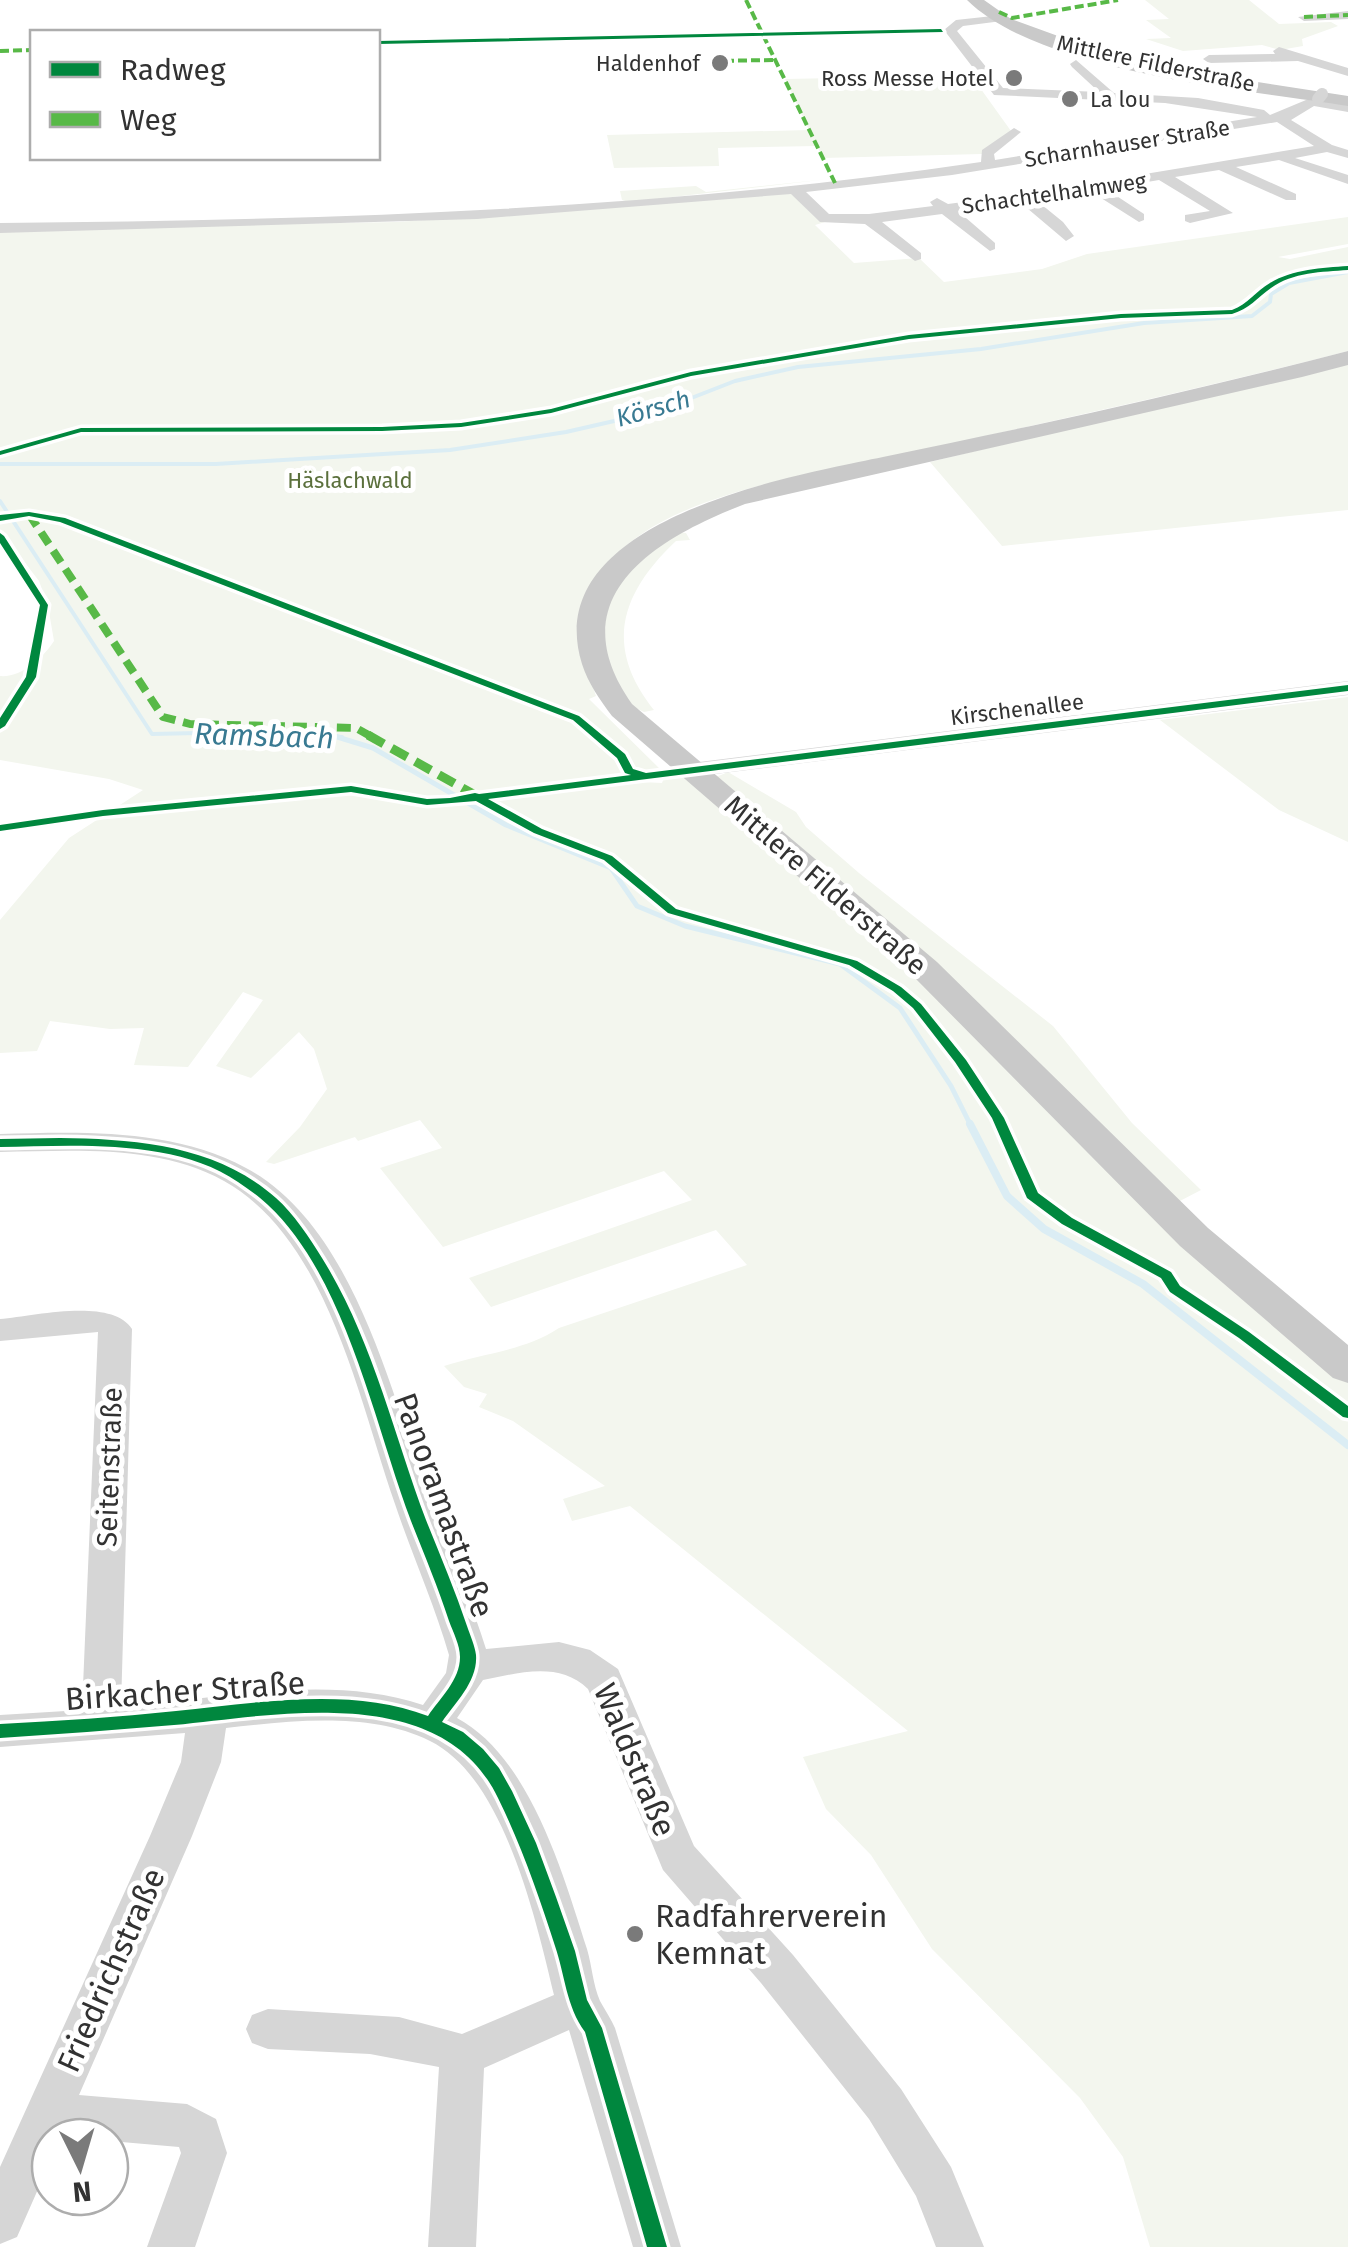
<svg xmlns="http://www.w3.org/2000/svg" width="1348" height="2247" font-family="'Fira Sans',sans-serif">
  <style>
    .green { fill: #f3f6ee }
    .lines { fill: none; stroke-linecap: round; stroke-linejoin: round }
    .stream-far2 { stroke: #dbedf4; stroke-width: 4 }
    .stream-far1 { stroke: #dbedf4; stroke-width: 5 }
    .stream { stroke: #dbedf4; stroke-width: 8 }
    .minor { fill: #d6d6d6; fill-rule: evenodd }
    .major { fill: #c9c9c9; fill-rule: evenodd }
    .minor-bridge { stroke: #d6d6d6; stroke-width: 12 }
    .quiet-far2 { stroke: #58b947; stroke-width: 4; stroke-dasharray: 9 4; stroke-linecap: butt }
    .quiet-far1 { stroke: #58b947; stroke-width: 8; stroke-dasharray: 14 8; stroke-linecap: butt }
    .quiet { stroke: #58b947; stroke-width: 9; stroke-dasharray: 18 9; stroke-linecap: butt }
    .cycleway-casing { stroke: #fff; stroke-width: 7 }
    .cycleway { fill: #00873e; fill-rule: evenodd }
    .poi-dot { fill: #7a7a7a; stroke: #fff; stroke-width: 4 }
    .labels { text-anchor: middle; stroke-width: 10; stroke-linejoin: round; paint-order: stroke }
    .far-poi-label { font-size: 22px; fill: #323232; stroke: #fff; text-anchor: end }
    .far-street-label { font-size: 22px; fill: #323232; stroke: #fff }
    .far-park-label { font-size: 22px; fill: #5b703c; stroke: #fff }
    .far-water-label { font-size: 25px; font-style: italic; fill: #397a92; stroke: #fff }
    .street-label { font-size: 28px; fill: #323232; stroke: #fff }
    .water-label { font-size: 30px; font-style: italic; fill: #397a92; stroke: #fff }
    .near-street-label { font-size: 32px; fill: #323232; stroke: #fff }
    .near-poi-label { font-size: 32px; fill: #323232; stroke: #fff; text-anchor: start }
  </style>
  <rect width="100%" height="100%" fill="#fff"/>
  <!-- green -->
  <path class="green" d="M1145 0H1249L1279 24 1331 22 1338 26 1302 39 1303 46 1280 50 1262 45 1183 51 1146 39 1171 38 1146 20 1169 19Z
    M940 76 973 78 1011 131 982 154 823 158 817 146 718 148 719 166 614 168 607 135 809 130 785 79Z
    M828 179 629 202 622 200 620 191 696 186 706 192Z
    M790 192 816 218 825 222 815 225 854 263 919 258 944 282 1042 269 1087 254 1348 217V244L1278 257 1290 259 1348 247V351C1201 389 1052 421 904 454 829 470 722 487 656 525 640 534 614 553 604 568 571 614 579 647 596 696L589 699 660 769 613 775V777L623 775 621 781 662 783 665 775 679 774 836 899 1348 1375V2247H1150L1123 2157 1080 2098 932 1949 871 1855 826 1809 803 1757 908 1731 630 1506 572 1521 563 1499 605 1486 513 1421 479 1407 487 1394 464 1387 444 1366C484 1353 524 1351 559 1328L747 1265 716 1230 491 1307 469 1278 692 1200 664 1171 443 1247 380 1168 442 1148 420 1120 358 1141 355 1137 274 1164 266 1162 300 1127 327 1089 314 1049 299 1032 251 1078 216 1066 263 1000 243 992 188 1067 134 1065 144 1028 110 1029 50 1021 37 1051 0 1053V920L69 838 143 790 109 779 0 760V676C21 678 43 658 54 641L48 606 39 581 0 530V229L398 222Z
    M1348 361V510L1002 546 930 462Z
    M675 532 686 533 690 540 676 541C621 593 603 646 654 710L644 712 629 705 600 647 611 592 630 568Z
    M1348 697V842L1279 810 1160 720Z
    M728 772 796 812 806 827 859 873 1053 1026 1132 1123 1201 1190 1178 1202 714 778Z"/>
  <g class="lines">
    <!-- stream-far2 -->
    <path class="stream-far2" d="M0 464H216L450 450 566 432 658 411 735 381 798 367 981 349 1144 323 1252 316 1270 302 1271 294 1289 283 1348 272
      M0 501 152 734 286 731 342 737"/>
    <!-- stream-far1 -->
    <path class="stream-far1" d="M331 735 373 748 506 825 611 868 637 906 685 926 840 964 900 1008 951 1086 971 1126"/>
    <!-- stream -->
    <path class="stream" d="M970 1124 1007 1196 1044 1229 1143 1284 1348 1445"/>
    <!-- minor -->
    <path class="minor" d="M1348 11V19L1304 21 1298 17Z
      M1002 15V21L963 26 957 31 1003 88 1099 92 1072 67 1070 64 1076 60 1114 93 1198 98 1264 110 1270 115 1318 95 1348 104V112L1314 106 1291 120 1332 145 1348 150V158L1327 152 1295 158 1348 175V184L1279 160 1236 167 1296 194V200H1286L1219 170 1175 177 1233 213 1190 223 1185 221V215L1210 211 1159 180 1106 189 1144 214V220L1139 222 1090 191 1036 200 1063 222 1074 236 1066 241 1021 203 958 211 995 243V249L990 251 942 214 882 222 921 253V259L915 261 865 224 820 222 791 194 477 219 0 233V223C328 220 658 210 981 162L982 150 1014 128 1021 132 994 154 995 160 1257 117 1165 103 994 95 944 30 956 20ZM1277 122 1314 146 1030 193 1022 187 1017 188 1016 195 948 204 937 198 930 202 933 206 869 214H829L806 192 952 175Z
      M1279 47 1348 68V76L1298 61 1209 63 1203 59 1209 55 1275 54 1273 51Z
      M1348 681V695L691 777 679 770 691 763Z
      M0 1134C82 1132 171 1128 246 1168 356 1227 392 1398 432 1507 449 1554 471 1600 486 1649L559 1642 590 1650 618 1669 694 1846 793 1955 901 2089 951 2167 984 2247H936L916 2196 869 2119 761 1983 663 1870 588 1689C559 1661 519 1673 483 1680L457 1718C530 1757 563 1874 587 1949 592 1966 593 1985 600 2001 605 2010 611 2019 615 2028L681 2247H633L569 2030 484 2068 476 2247H428L439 2067 370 2054 268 2049 252 2043 246 2029 252 2015 268 2009 399 2017 462 2034 554 1995C536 1920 504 1777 430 1741 369 1711 291 1721 226 1728L221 1762 192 1836 79 2095 187 2104 216 2119 227 2153 195 2247H147L181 2153 179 2147 110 2141V2137H50V2162L17 2237 0 2244V2167L150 1836 181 1762 185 1733 0 1747V1715L82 1710 98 1332 0 1341V1319C34 1316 112 1297 132 1329L121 1707C219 1699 328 1673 423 1705L446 1673 449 1655C434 1603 412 1555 395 1504 359 1401 328 1239 224 1181 157 1144 74 1151 0 1152Z"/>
    <!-- major -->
    <path class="major" d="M967 0H984L1011 19 1102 52 1206 74 1348 96V106C1247 90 1040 72 967 0Z
      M1348 351V365L1302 377 745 504C654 539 557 598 632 704L937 962 1208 1228 1348 1345V1383L1333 1378 1180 1246 913 976 612 716C600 700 588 683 582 664 537 520 791 476 883 457 932 447 982 436 1031 426 1137 403 1243 378 1348 351Z"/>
    <!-- minor-bridge -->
    <path class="minor-bridge" d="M1318 99 1322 94"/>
    <!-- quiet-far2 -->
    <path class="quiet-far2" d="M746 0 835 183
      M999 12 1012 18 1118 0
      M1304 17 1348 15
      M0 51 32 50
      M712 61 774 60"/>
    <!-- quiet-far1 -->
    <path class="quiet-far1" d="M29 514 163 717 190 724 356 728 372 737"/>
    <!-- quiet -->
    <path class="quiet" d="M368 735 475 795"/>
    <defs>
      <path id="cycleway" d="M941 29 943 32 378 44V41Z
        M1348 266V270C1322 272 1293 272 1271 288 1257 298 1249 309 1232 314L1121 318 909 339 691 376 551 413 461 427 382 431 81 432 0 455V451L81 428 382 427 461 423 551 409 691 372 909 335 1121 314 1232 310C1248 304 1256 291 1270 283 1293 269 1322 268 1348 266Z
        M29 512 65 518 579 716 625 754 633 769 646 773 1348 685V691L488 799 542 829 612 856 676 909 857 961 901 987 921 1004 966 1060 1004 1118 1038 1193 1072 1218 1171 1272 1180 1286 1249 1332 1348 1406V1418L1343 1417 1239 1338 1170 1292 1161 1278 1062 1224 1027 1198 992 1118 955 1062 913 1008 893 991 849 965 668 913 604 860 534 833 476 801 427 805 351 792 103 816 0 831V825L103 810 351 786 427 799 450 798 475 793 479 794 631 775 625 773 617 758 573 720 60 522 29 516 0 521V515Z
        M0 533 4 536 48 605 36 677 5 726 0 729V718L26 677 40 605 0 543Z
        M60 1138C136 1139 216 1145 276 1198 294 1214 309 1237 322 1258 372 1338 393 1432 426 1520 440 1555 455 1590 467 1626 470 1635 475 1646 476 1655 478 1681 456 1702 442 1722L463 1732 483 1749 499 1768 512 1791 536 1843 556 1897 575 1951 587 2000 602 2028 667 2247H647L585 2032C566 2006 565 1975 555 1946 539 1896 521 1845 498 1798 442 1681 278 1715 174 1725 116 1730 58 1734 0 1738V1724C59 1721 118 1717 176 1711 255 1703 351 1686 428 1716 440 1698 460 1680 460 1657 460 1645 453 1632 449 1621 438 1587 424 1554 411 1521 374 1423 346 1278 268 1205 259 1196 248 1189 238 1182 174 1138 73 1146 0 1147V1139Z"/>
    </defs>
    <!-- cycleway casing -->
    <use href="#cycleway" class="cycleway-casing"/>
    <!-- cycleway -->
    <use href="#cycleway" class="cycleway"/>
  </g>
  <!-- markers -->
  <g class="poi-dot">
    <circle cx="720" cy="63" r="10"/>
    <circle cx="1014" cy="78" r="10"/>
    <circle cx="1070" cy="99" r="10"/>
    <circle cx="635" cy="1934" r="10"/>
  </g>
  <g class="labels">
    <!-- far-poi labels -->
    <g class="far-poi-label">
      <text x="700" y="71">Haldenhof</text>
      <text x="994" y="86">Ross Messe Hotel</text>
      <text x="1090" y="107" text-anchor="start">La lou</text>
    </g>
    <!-- far-street labels -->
    <g class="far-street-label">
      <text transform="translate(1156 63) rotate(12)" y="8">Mittlere Filderstraße</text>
      <text transform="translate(1127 143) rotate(-9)" y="8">Scharnhauser Straße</text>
      <text transform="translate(1054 193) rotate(-8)" y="8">Schachtelhalmweg</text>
      <text transform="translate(1017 709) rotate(-7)" y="8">Kirschenallee</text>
    </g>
    <!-- far-park labels -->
    <g class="far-park-label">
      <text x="350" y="488">Häslachwald</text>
    </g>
    <!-- far-water labels -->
    <g class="far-water-label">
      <text transform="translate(653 408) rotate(-16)" y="9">Körsch</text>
    </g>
    <!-- street labels -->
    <g class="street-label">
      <text transform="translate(826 885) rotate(41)" y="10">Mittlere Filderstraße</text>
      <text transform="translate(109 1467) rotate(-88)" y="10">Seitenstraße</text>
    </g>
    <!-- water labels -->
    <g class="water-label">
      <text transform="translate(264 736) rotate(2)" y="10">Ramsbach</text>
    </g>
    <!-- near-street labels -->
    <g class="near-street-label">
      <text transform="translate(444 1505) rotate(70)" y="11">Panoramastraße</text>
      <text transform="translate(185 1691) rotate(-4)" y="11">Birkacher Straße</text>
      <text transform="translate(635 1760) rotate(67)" y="11">Waldstraße</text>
      <text transform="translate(111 1970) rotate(-66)" y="11">Friedrichstraße</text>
    </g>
    <!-- near-poi labels -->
    <g class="near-poi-label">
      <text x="655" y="1927">Radfahrerverein<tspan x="655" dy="37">Kemnat</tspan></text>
    </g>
  </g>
  <!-- legend -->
  <rect x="30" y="30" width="350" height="130" fill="#ffffff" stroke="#adadad" stroke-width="2.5"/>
  <rect x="50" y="62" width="50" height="15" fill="#00873e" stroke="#adadad" stroke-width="2.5"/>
  <text x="120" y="80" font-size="30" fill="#323232">Radweg</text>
  <rect x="50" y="112" width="50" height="15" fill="#58b947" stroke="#adadad" stroke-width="2.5"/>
  <text x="120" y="130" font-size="30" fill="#323232">Weg</text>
  <!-- north arrow -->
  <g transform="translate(80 2167) rotate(175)"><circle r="48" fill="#ffffff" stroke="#adadad" stroke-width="2.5"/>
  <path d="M0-8L18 38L0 25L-18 38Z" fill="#7a7a7a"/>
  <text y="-15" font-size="28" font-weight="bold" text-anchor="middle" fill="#323232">N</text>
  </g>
</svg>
